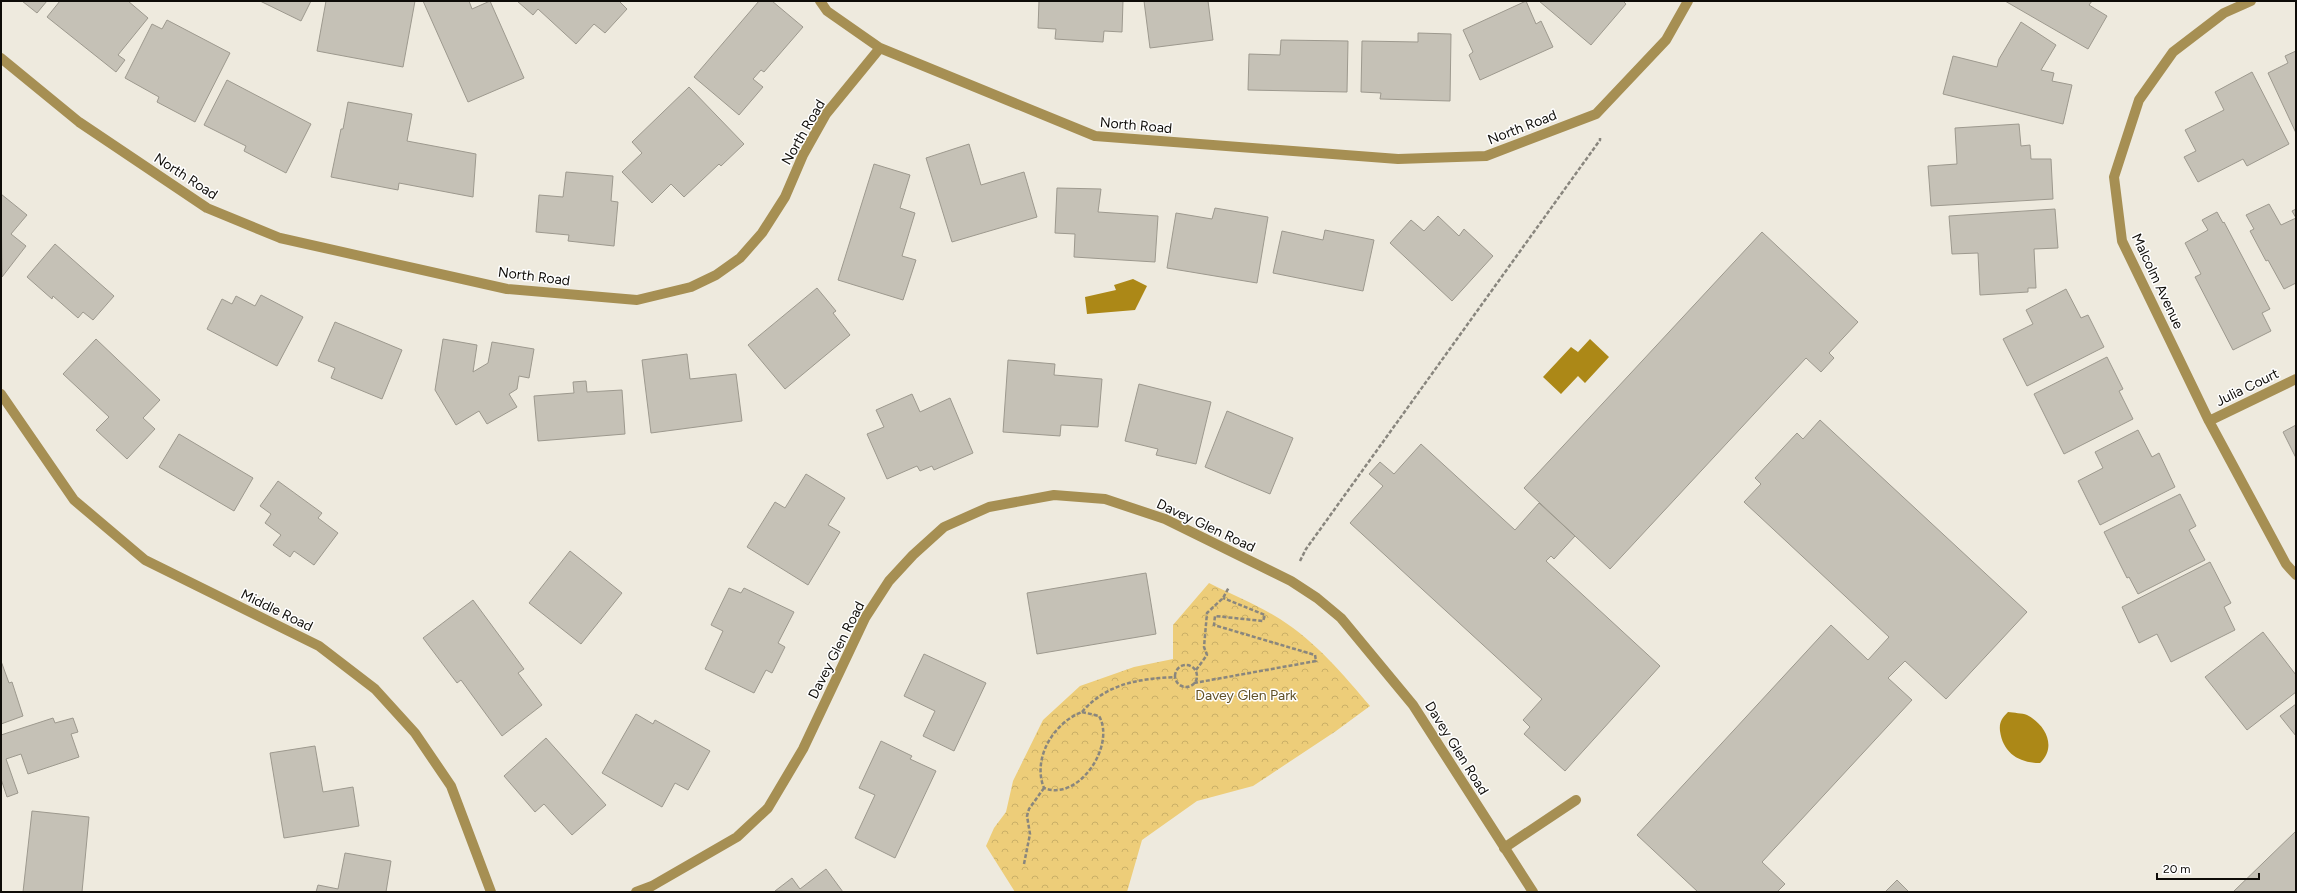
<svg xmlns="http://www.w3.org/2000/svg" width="2297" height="893" font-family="Figtree,sans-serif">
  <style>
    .park { fill: url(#park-crowns) }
    .water { fill: #ac8817 }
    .building { fill: #c5c1b6; stroke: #9d998e }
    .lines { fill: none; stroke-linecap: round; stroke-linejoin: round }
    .path { stroke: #89867e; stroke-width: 2.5; stroke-dasharray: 4 2; stroke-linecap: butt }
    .service { stroke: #a68f53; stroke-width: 10 }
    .minor { stroke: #a68f53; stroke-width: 10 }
    .labels { text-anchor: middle; stroke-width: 3; stroke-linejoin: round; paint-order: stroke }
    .street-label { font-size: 14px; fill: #0e0c08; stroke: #fff }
    .park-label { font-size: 14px; fill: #5f4f26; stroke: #fff }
  </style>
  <defs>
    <pattern id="park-crowns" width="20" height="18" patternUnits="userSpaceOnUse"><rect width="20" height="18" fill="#edcd79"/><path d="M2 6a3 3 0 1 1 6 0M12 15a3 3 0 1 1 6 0" fill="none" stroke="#caaf67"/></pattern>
  </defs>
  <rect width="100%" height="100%" fill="#eeeade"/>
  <!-- park -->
  <path class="park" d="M1209 583C1233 595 1258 605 1280 619 1316 642 1343 674 1370 706L1336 731 1253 786 1197 801 1142 840 1127 892H1015L986 846 994 828 1006 812 1013 781 1043 720 1080 686 1134 667 1173 659V625Z"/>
  <!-- water -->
  <path class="water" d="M1133 279 1147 286 1135 310 1087 314 1085 297 1116 290 1114 285Z
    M1590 339 1609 357 1585 383 1578 376 1561 394 1543 377 1571 347 1578 352Z
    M2008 712C2014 713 2022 713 2027 715 2046 725 2057 747 2040 763 2019 763 2003 753 2000 731 1999 722 2002 718 2008 712Z"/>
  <!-- building -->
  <path class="building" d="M22 1H47L37 13Z
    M60 1H128L148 18 118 55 125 60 116 72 47 17Z
    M260 1H311L301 21Z
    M326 1H415L403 67 317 51Z
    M423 1H469L472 9 490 1 524 78 468 102Z
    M517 1H619L627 9 605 33 594 24 576 44 538 9 533 15Z
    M759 1H772L803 27 764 72 761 70 753 79 763 87 739 115 694 77Z
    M1039 1H1123L1122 32 1104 31 1103 42 1055 39 1056 29 1038 28Z
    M1144 1H1208L1213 40 1150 48Z
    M1526 1 1536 24 1541 21 1553 47 1480 80 1469 55 1473 52 1463 30Z
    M1539 1H1623L1626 4 1591 45Z
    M2005 1H2092L2089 5 2107 16 2088 49Z
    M167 20 230 53 195 122 157 102 159 97 125 78 152 24 162 29Z
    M2021 22 2056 45 2041 70 2054 73 2052 81 2072 85 2063 124 1943 94 1953 56 1997 67 1999 59Z
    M1418 33 1451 34 1450 101 1380 99 1381 93 1361 92 1362 41 1418 42Z
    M1281 40 1348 41 1347 92 1248 90 1249 54 1280 55Z
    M2296 51V133L2268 73 2288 63 2285 56Z
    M2252 72 2289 144 2247 166 2243 159 2198 182 2184 157 2196 151 2185 130 2224 110 2215 92Z
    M227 80 311 124 286 173 244 151 246 146 204 125Z
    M689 87 744 144 721 166 719 164 684 197 671 184 652 203 622 172 642 153 632 142Z
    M348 102 412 114 407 141 476 154 473 197 399 183 398 190 331 177 341 129H343Z
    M2019 124 2021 146 2030 145 2031 159H2051L2053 199 1931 206 1928 166 1957 164 1955 128Z
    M969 144 981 185 1024 172 1037 217 952 242 926 158Z
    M874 164 910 175 900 208 915 213 902 256 916 260 903 300 838 280Z
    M566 172 613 176 611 201 618 202 614 246 568 241 569 235 536 232 539 195 563 197Z
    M1057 188 1101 189 1098 212 1158 216 1155 262 1074 257 1075 234 1055 233Z
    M1 194 27 215 11 234 26 246 2 277Z
    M2269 204 2281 225 2296 218 2292 211 2296 209V283L2284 289 2268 260 2266 261 2250 231 2254 229 2246 215Z
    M1215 208 1268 217 1257 283 1167 268 1176 213 1212 219Z
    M2055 209 2058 248 2034 249 2036 288H2028V292L1980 295 1978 253 1952 254 1949 216Z
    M2217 212 2223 223 2224 222 2270 309 2262 313 2271 331 2233 350 2195 277 2201 274 2185 243 2208 230 2202 220Z
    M1438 216 1459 236 1464 229 1493 256 1452 301 1390 243 1411 220 1424 231Z
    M1325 230 1374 240 1363 291 1273 273 1282 231 1323 240Z
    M1762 232 1858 322 1829 353 1834 358 1821 372 1806 358 1610 569 1524 488Z
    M55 244 114 296 93 320 83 312 78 318 53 296 52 299 27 277Z
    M817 288 836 311 833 313 850 335 785 389 748 345Z
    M2066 289 2081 318 2088 315 2104 347 2027 386 2003 339 2033 324 2026 310Z
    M261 295 303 317 277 366 207 329 222 299 232 304 236 296 255 306Z
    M335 322 402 350 382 399 331 378 335 368 318 361Z
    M96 339 160 400 143 418 155 429 127 459 96 430 109 417 63 374Z
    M443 339 477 345 473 372 488 363 492 342 534 349 529 378 519 376 517 389 509 394 517 407 487 424 479 411 456 425 435 390Z
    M687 354 690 379 736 374 742 421 651 433 642 360Z
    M2107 357 2123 389 2119 391 2133 419 2064 454 2034 394Z
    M1008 360 1055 364 1054 375 1102 379 1098 427 1061 425 1060 436 1003 432Z
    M586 381 587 392 622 390 625 434 538 441 534 396 574 393 573 382Z
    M1139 384 1211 402 1196 464 1156 455 1158 449 1125 441Z
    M912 394 920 412 950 398 973 453 934 470 932 466 920 471 917 466 887 479 867 434 884 427 876 410Z
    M1227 411 1293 438 1270 494 1205 467Z
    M1820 420 2027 612 1946 699 1905 661 1888 678 1912 700 1762 862 1785 884 1777 892H1698L1637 835 1831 625 1868 660 1889 637 1744 502 1761 484 1755 478 1797 433 1803 439Z
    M2296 425V458L2283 432Z
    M2138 430 2152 457 2159 453 2175 487 2100 525 2078 481 2103 468 2095 452Z
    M179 434 253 478 234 511 159 467Z
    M1421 444 1515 530 1539 503 1575 536 1554 559 1551 556 1546 561 1660 666 1565 771 1524 734 1530 727 1523 720 1542 699 1350 523 1383 486 1369 474 1380 462 1394 474Z
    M806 474 845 498 828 525 840 532 808 585 747 547 775 502 785 508Z
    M278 481 322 513 318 518 338 533 314 565 294 551 290 557 273 545 281 535 265 523 271 514 260 506Z
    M2180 494 2196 526 2189 530 2205 560 2138 594 2129 577 2127 578 2104 532Z
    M570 551 622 593 581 644 529 603Z
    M2210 562 2231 603 2224 607 2235 630 2171 662 2157 634 2139 643 2122 607Z
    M1146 573 1156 634 1037 654 1027 593Z
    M729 588 741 593 744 588 794 612 778 643 785 647 772 673 766 670 754 693 705 669 723 631 711 625Z
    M473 600 524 669 518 673 542 705 502 736 461 680 457 683 423 638Z
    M2263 632 2296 675V692L2247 730 2205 677Z
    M924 654 986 683 954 751 923 736 935 711 904 696Z
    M1 661 9 683 12 682 23 716 1 724Z
    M2296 704V736L2280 716Z
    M636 714 653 724 655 720 710 751 688 790 675 783 662 807 602 773Z
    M53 718 55 723 73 718 78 732 71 734 79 757 28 774 21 754 6 759 18 793 7 797 1 779V735Z
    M546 738 606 805 572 835 544 804 535 812 504 776Z
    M881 741 912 756 910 759 936 771 895 858 855 838 875 795 859 788Z
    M315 746 323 792 353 787 359 826 284 838 270 753Z
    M32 811 89 817 82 892H23Z
    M2296 831V892H2233Z
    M345 853 391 861 386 892H316L318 885 338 889Z
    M826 869 843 892 775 891 792 878 800 889Z
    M1897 880 1909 892H1885Z"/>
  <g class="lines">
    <!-- path -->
    <path class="path" d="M1300 561 1306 549 1600 140V138
      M1175 676a11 11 0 1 1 22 0a11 11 0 1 1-22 0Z
      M1196 670 1207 655 1204 647 1207 613 1223 598 1229 587
      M1194 683 1316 661 1315 655 1214 625 1215 616 1263 621 1265 615 1223 598
      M1082 712 1099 716C1116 745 1079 802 1044 788 1032 759 1053 723 1082 712Z
      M1082 712C1107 683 1139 679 1175 677
      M1024 864 1030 834 1027 816 1029 809 1044 788"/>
    <!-- service -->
    <path class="service" d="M1504 848 1576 800"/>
    <!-- minor -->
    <path class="minor" d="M820 1 827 11 880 48
      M2251 1 2224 13 2173 52 2139 100 2114 177 2122 241 2209 421 2286 564 2296 575
      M1 58 79 122 207 208 280 238 507 289 637 300 691 287 716 275 740 258 762 233 785 197 803 155 826 114 880 48 1095 136 1398 159 1486 156 1596 114 1666 40 1688 1
      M1 394 74 500 145 560 319 646 375 689 415 733 451 786 491 892
      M2209 421 2296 379
      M636 892 652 886 737 837 768 808 803 749 865 618 889 581 913 555 944 527 989 507 1054 495 1105 499 1165 519 1291 581 1317 598 1341 618 1413 705 1533 892"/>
  </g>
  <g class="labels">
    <!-- street labels -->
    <g class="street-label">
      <text transform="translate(1136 125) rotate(5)" y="5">North Road</text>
      <text transform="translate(1522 127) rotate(-21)" y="5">North Road</text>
      <text transform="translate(803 132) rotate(-60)" y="5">North Road</text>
      <text transform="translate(186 176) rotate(33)" y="5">North Road</text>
      <text transform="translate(534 276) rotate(7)" y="5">North Road</text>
      <text transform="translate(2158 281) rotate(65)" y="5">Malcolm Avenue</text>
      <text transform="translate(2247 387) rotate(-26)" y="5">Julia Court</text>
      <text transform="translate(1206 525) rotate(25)" y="5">Davey Glen Road</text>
      <text transform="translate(277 610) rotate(26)" y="5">Middle Road</text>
      <text transform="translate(836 650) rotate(-63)" y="5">Davey Glen Road</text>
      <text transform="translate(1457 748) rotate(58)" y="5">Davey Glen Road</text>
    </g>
    <!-- park labels -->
    <g class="park-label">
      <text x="1246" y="700">Davey Glen Park</text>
    </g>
  </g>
  <!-- border -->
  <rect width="2297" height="893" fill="none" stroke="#0e0c08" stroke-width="4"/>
  <!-- scale -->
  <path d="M2157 873v6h102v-6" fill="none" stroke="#0e0c08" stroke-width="2"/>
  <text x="2163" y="873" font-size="12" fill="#0e0c08" stroke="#ffffff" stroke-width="3" paint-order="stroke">20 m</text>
</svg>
